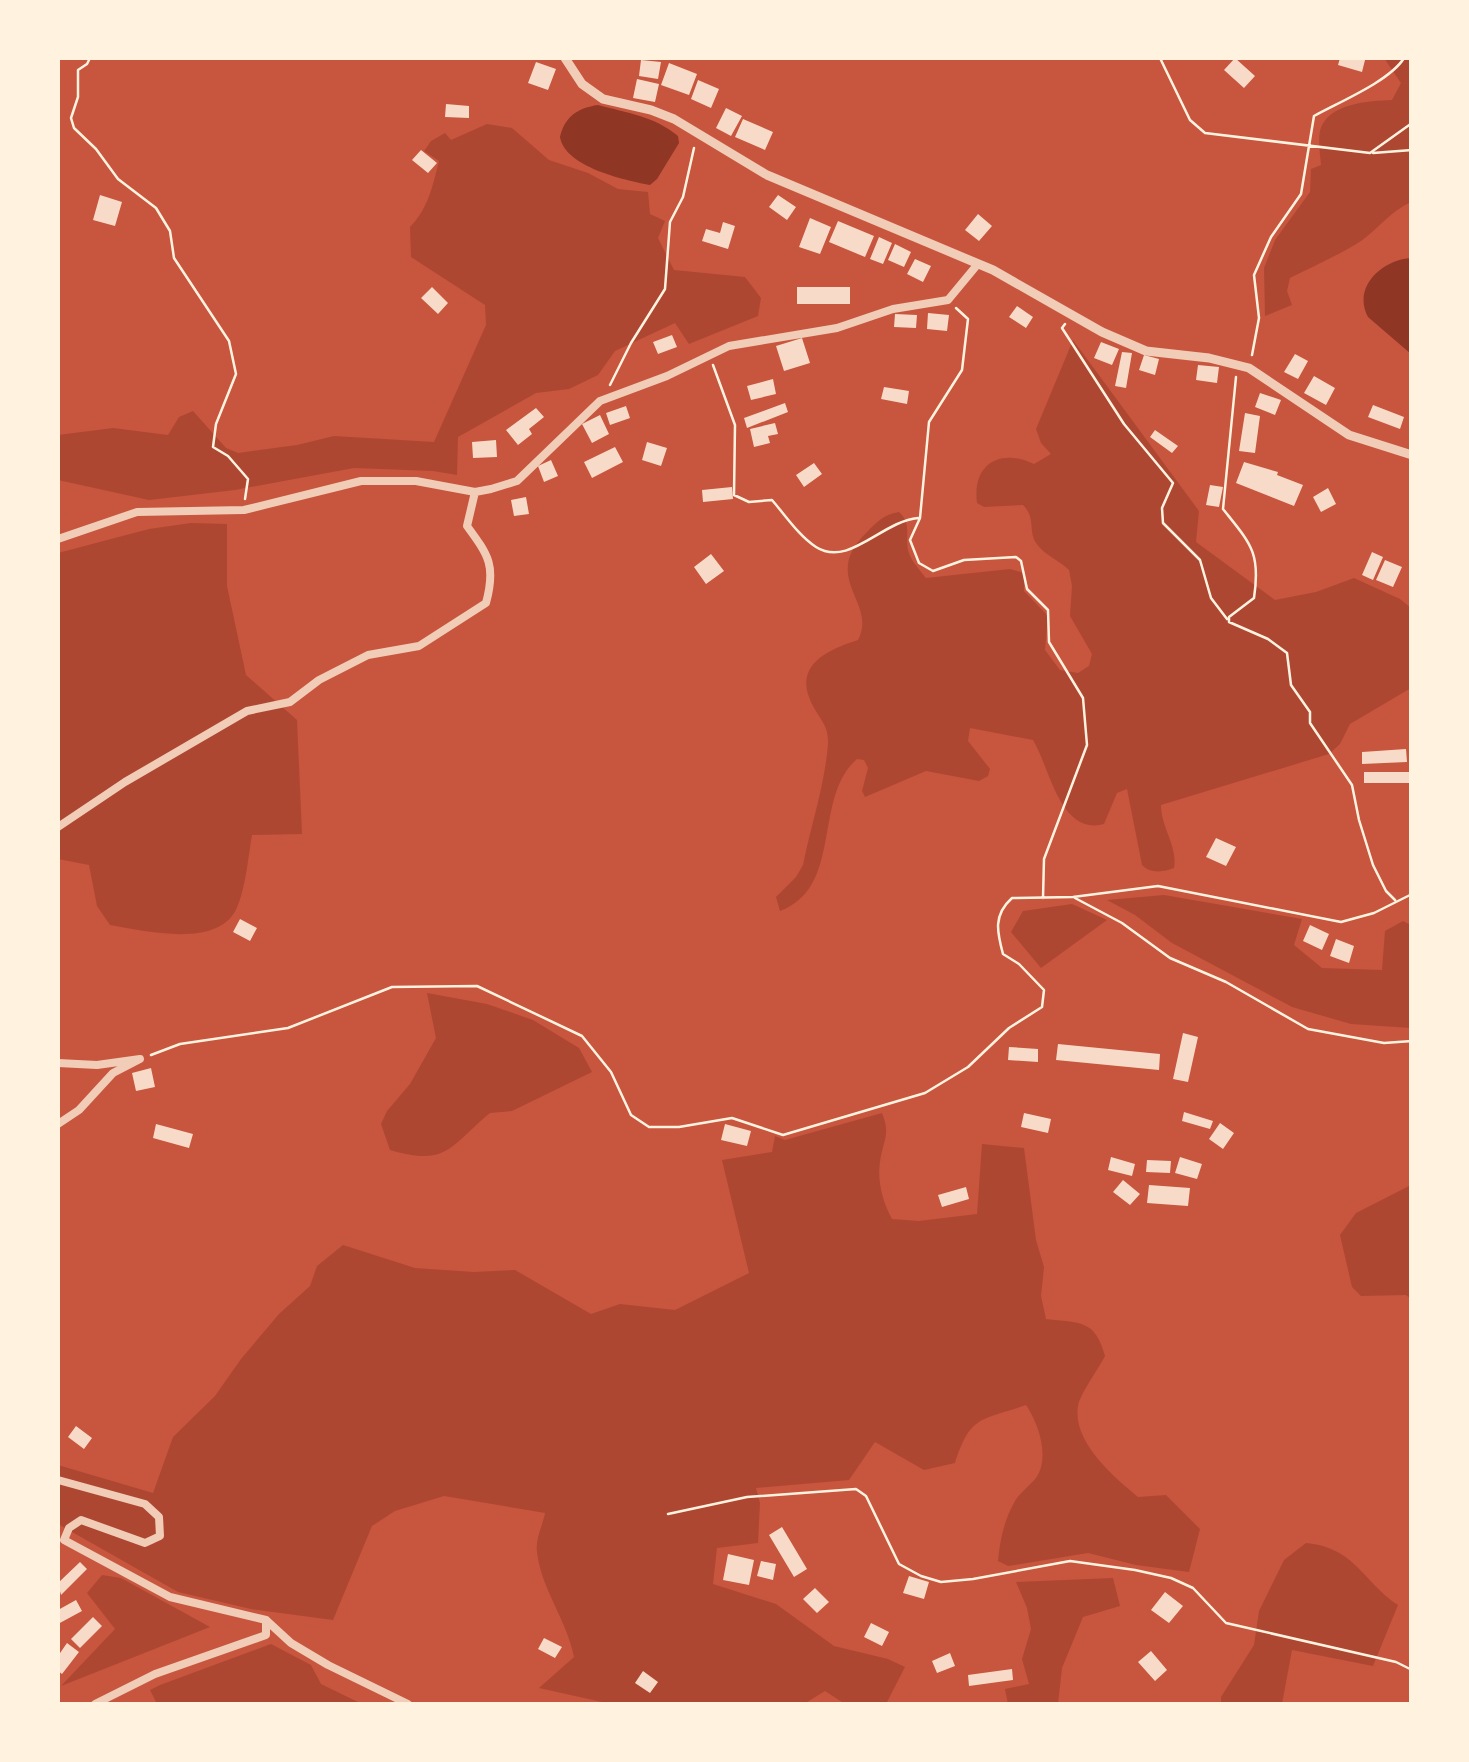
<svg xmlns="http://www.w3.org/2000/svg" width="1469" height="1762" font-family="'Sofia Sans Condensed',sans-serif">
  <style>
    .green { fill: #ae4732 }
    .water { fill: #8f3625 }
    .building { fill: #f7dbc8 }
    .lines { fill: none; stroke-linecap: round; stroke-linejoin: round }
    .path { stroke: #fff3e0; stroke-width: 2.5 }
    .minor { stroke: #f1ccb7; stroke-width: 8 }
    .tertiary { stroke: #f1ccb7; stroke-width: 9 }
  </style>
  <rect width="100%" height="100%" fill="#c8553d"/>
  <!-- green -->
  <path class="green" d="M1384 58H1411V202C1391 211 1379 228 1361 241 1339 255 1312 267 1290 278L1287 291 1292 305 1265 316 1264 268 1275 240 1310 192 1311 169 1321 165C1320 154 1318 141 1320 131 1327 103 1369 101 1392 100L1401 83Z
    M487 124 512 128 549 160 588 173 618 189 648 192 650 214 665 221 658 238 674 270 745 277 761 298 758 316 689 344 675 323 615 351 598 375 569 389 536 393 458 437 457 475 433 471 354 468 235 490 149 500 58 480V435L113 428 168 435 179 417 193 411 226 448 238 453 297 445 334 436 434 442 486 325 485 305 411 257 410 227C428 209 433 185 439 161L424 151 431 141 445 133 451 140Z
    M1073 340 1199 511 1196 542 1275 600 1316 592 1354 578 1400 599 1411 608V688L1350 724 1340 744 1329 754 1161 805C1161 828 1178 846 1174 868 1164 872 1150 874 1142 865L1127 789 1117 793 1104 824C1060 836 1050 768 1033 740L970 728 968 741 990 769 988 776 979 781 926 771 865 797 862 791 868 768 864 760 857 759C812 798 844 887 780 911L776 897 796 877 803 865C811 825 825 784 828 744 829 724 818 718 811 702 793 664 830 649 858 640 878 602 819 578 867 532 878 521 883 515 899 512 912 524 905 535 908 550 910 560 920 570 926 578L1010 569 1024 573V591L1048 616 1045 650 1060 670 1078 673 1089 666 1092 654 1070 616 1072 586 1069 570C1059 560 1044 555 1036 543 1028 530 1036 518 1023 505L984 507 977 503C972 464 1000 448 1034 464L1051 454 1041 443 1036 429Z
    M191 523 227 524V586L246 675 297 720 302 834 252 835C248 858 246 884 238 905 222 950 146 931 110 925L97 906 89 865 58 859V553L149 529Z
    M1164 895 1302 919 1294 945 1322 968 1382 970 1385 931 1403 921 1411 925V1028L1351 1024 1292 1007 1172 943 1135 915 1107 900Z
    M1072 904 1107 920 1041 968 1011 932 1023 911Z
    M427 993 487 1004 533 1020 579 1048 592 1072 512 1111 490 1113C450 1146 448 1167 390 1150L381 1124 387 1111 410 1084 436 1038Z
    M882 1113C891 1135 883 1140 880 1162 877 1181 883 1203 892 1219L919 1221 977 1214 982 1144 1024 1148 1036 1240 1044 1267 1041 1296 1046 1319C1080 1323 1095 1319 1105 1356 1099 1368 1080 1394 1078 1406 1072 1442 1114 1477 1138 1497L1166 1495 1200 1529 1189 1572 1136 1565 1088 1553 1008 1566 998 1561C1000 1540 1004 1520 1015 1501 1020 1493 1029 1486 1036 1478 1050 1458 1039 1424 1026 1405 981 1421 971 1414 955 1463L924 1470 875 1442 849 1480 756 1488 760 1503 758 1543 717 1548 713 1584 776 1604 834 1646 888 1659 905 1667 886 1704H845L825 1691 804 1704H611L539 1688 574 1657C567 1620 541 1589 537 1552 535 1539 543 1525 545 1513L444 1496 395 1511 372 1526 333 1620 251 1609 178 1592 58 1524V1465L153 1493 173 1437 215 1396 241 1359 279 1314 310 1286 317 1266 343 1245 415 1268 474 1272 515 1270 591 1314 620 1304 675 1310 749 1273 722 1160 772 1152 775 1136 785 1140Z
    M1411 1185V1299L1406 1295 1361 1296 1352 1287 1340 1235 1356 1213Z
    M1306 1543C1356 1548 1362 1581 1398 1605L1373 1666 1292 1650 1282 1704H1221V1697L1254 1645 1259 1611 1284 1560Z
    M102 1575 121 1578 210 1627 61 1686 115 1629 87 1593Z
    M1113 1578 1120 1606 1083 1617 1062 1668 1058 1704H1008L1005 1689 1029 1684 1022 1659 1031 1629 1027 1608 1016 1582Z
    M271 1644 311 1665 321 1684 362 1704H157L150 1690 160 1685Z"/>
  <!-- water -->
  <path class="water" d="M598 105C627 113 654 116 678 136L679 143 657 179 650 185C624 180 565 167 560 137 565 116 578 108 598 105Z
    M1411 258H1412L1411 354 1368 317C1352 287 1382 260 1411 258Z"/>
  <!-- building -->
  <path class="building" d="M1235 58 1255 76 1244 88 1224 70Z
    M1340 58 1365 60 1362 72 1338 65Z
    M641 60 661 62 658 79 639 76Z
    M536 62 556 69 548 90 528 83Z
    M669 63 697 74 689 95 661 85Z
    M637 79 659 84 655 102 633 98Z
    M698 80 719 89 711 108 691 99Z
    M446 104 469 106V118L445 117Z
    M726 108 742 116 731 136 716 128Z
    M743 119 773 132 765 150 735 137Z
    M421 150 437 163 428 173 412 160Z
    M100 195 122 202 115 226 93 220Z
    M778 195 796 207 787 220 769 207Z
    M978 214 992 226 979 241 965 230Z
    M810 218 831 227 820 254 799 247Z
    M838 221 874 236 865 257 829 242Z
    M723 222 735 226 728 249 702 241 706 229 720 233Z
    M879 237 892 243 883 264 870 259Z
    M895 244 911 252 904 267 888 260Z
    M915 259 931 266 923 282 907 274Z
    M432 287 448 303 438 314 421 298Z
    M797 287H850V304H797Z
    M1017 306 1033 317 1026 328 1009 317Z
    M928 313 949 315 947 331 927 329Z
    M895 314 917 315 916 328 894 327Z
    M672 335 677 347 658 354 653 342Z
    M802 338 810 363 784 371 776 346Z
    M1101 342 1119 349 1112 365 1094 358Z
    M1122 352 1132 353 1126 388 1115 386Z
    M1295 354 1308 361 1298 379 1284 372Z
    M1144 355 1159 359 1155 375 1139 370Z
    M1198 365 1219 367 1217 383 1196 380Z
    M1314 376 1335 388 1326 405 1304 393Z
    M773 379 776 394 751 400 747 386Z
    M884 387 909 391 907 404 881 399Z
    M1260 393 1281 400 1275 415 1255 407Z
    M785 403 788 412 747 428 744 418Z
    M1373 405 1404 417 1400 429 1368 417Z
    M626 406 630 418 610 425 606 413Z
    M536 408 544 417 529 429 532 434 518 445 506 430Z
    M1245 413 1260 416 1255 453 1239 451Z
    M600 415 609 434 592 443 582 424Z
    M775 423 778 434 768 436 770 443 754 447 750 429Z
    M1155 430 1178 446 1172 453 1150 437Z
    M496 440 497 457 473 458 472 442Z
    M647 442 667 448 661 466 642 460Z
    M615 447 623 462 592 478 584 462Z
    M551 460 558 476 544 482 538 466Z
    M1244 462 1278 472 1277 475 1303 485 1294 506 1236 483Z
    M814 463 822 474 804 487 796 475Z
    M1210 485 1223 487 1219 507 1206 505Z
    M732 487 733 499 703 502 702 490Z
    M1328 488 1336 504 1321 512 1313 497Z
    M526 497 529 514 514 516 511 500Z
    M1372 552 1383 557 1373 580 1362 575Z
    M711 554 724 571 706 584 694 567Z
    M1385 560 1402 567 1393 587 1376 580Z
    M1406 749 1407 762 1362 764V752Z
    M1364 772H1412V783H1364Z
    M1216 838 1236 847 1226 866 1206 857Z
    M240 919 257 928 250 941 233 932Z
    M1310 925 1329 934 1322 950 1303 941Z
    M1336 939 1354 946 1349 963 1330 956Z
    M1183 1033 1198 1037 1188 1082 1173 1079Z
    M1058 1044 1160 1054 1159 1070 1056 1060Z
    M1009 1047 1038 1049V1062L1008 1060Z
    M151 1068 155 1087 136 1091 132 1073Z
    M1184 1112 1213 1121 1210 1129 1182 1121Z
    M1024 1113 1051 1119 1048 1133 1021 1127Z
    M1220 1123 1234 1133 1223 1149 1209 1139Z
    M156 1124 193 1134 189 1148 153 1138Z
    M725 1124 751 1131 747 1146 721 1140Z
    M1111 1157 1135 1164 1132 1176 1108 1170Z
    M1180 1157 1202 1164 1197 1179 1175 1173Z
    M1147 1160 1171 1161 1170 1173 1146 1172Z
    M1123 1180 1140 1194 1130 1205 1113 1192Z
    M1149 1185 1190 1188 1188 1206 1147 1203Z
    M966 1187 969 1199 942 1207 938 1195Z
    M76 1426 92 1438 84 1449 68 1437Z
    M782 1527 807 1569 794 1577 769 1535Z
    M728 1554 754 1560 749 1585 723 1580Z
    M761 1561 776 1564 773 1580 757 1576Z
    M80 1562 87 1569 61 1595 58 1583Z
    M909 1576 929 1582 924 1599 903 1593Z
    M815 1588 829 1602 817 1613 803 1599Z
    M1165 1592 1183 1606 1169 1623 1151 1610Z
    M76 1600 82 1611 58 1624V1610Z
    M93 1617 102 1626 80 1648 71 1639Z
    M871 1623 889 1632 882 1646 864 1637Z
    M544 1638 562 1647 555 1658 538 1649Z
    M67 1643 79 1652 62 1674 58 1671V1656Z
    M1151 1651 1167 1670 1155 1681 1138 1662Z
    M950 1653 955 1666 937 1673 932 1661Z
    M1012 1669 1013 1680 969 1686 968 1675Z
    M643 1671 658 1682 650 1693 635 1683Z"/>
  <g class="lines">
    <!-- path -->
    <path class="path" d="M90 58 87 64 78 70V97L71 118 74 128 96 149 118 179 156 208 170 231 174 258 229 341 236 374 216 424 213 447 228 456 248 479 245 499
      M1160 58 1190 120 1205 133 1370 153 1412 123
      M1373 153 1412 150
      M956 308 968 319 962 370 929 422 920 518 910 540 919 563 933 571 964 560 1016 557 1021 561 1027 589 1048 610 1049 642 1083 698 1087 745 1044 859 1043 898
      M1065 324 1062 328 1124 424 1173 483 1162 508 1163 523 1200 560 1211 598 1227 619
      M1252 355 1259 318 1254 275 1271 237 1301 194 1314 116C1339 102 1390 81 1404 58
      M713 365 735 425 734 495 749 502 772 500C785 515 799 536 816 547 849 568 882 521 918 518
      M1236 377 1223 509C1250 543 1261 552 1254 598L1229 617V622L1268 639 1287 653 1291 685 1310 712V723L1352 785 1359 820 1373 865 1386 891 1395 900
      M610 385 631 343 665 289 670 222 683 197 694 148
      M1075 898 1122 923 1170 958 1226 982 1308 1029 1384 1043 1412 1041
      M151 1055 180 1044 288 1028 392 987 477 986 582 1036 611 1072 631 1115 649 1127H679L732 1118 783 1135 925 1093 968 1067 1009 1028 1042 1007 1044 990 1019 964 1003 954C997 932 993 915 1012 898L1073 897 1158 886 1341 922 1374 913 1412 894
      M668 1514 747 1497 856 1489 866 1496 899 1564 921 1576 941 1582 973 1579 1070 1561 1135 1570 1171 1578 1193 1588 1226 1623 1396 1662 1412 1670"/>
    <!-- minor -->
    <path class="minor" d="M58 539 137 512 244 510 361 481H416L475 492 491 489 517 481 600 401 667 376 729 346 837 328 893 309 948 300 977 265
      M58 827 125 782 247 711 290 702 319 680 368 655 419 646 486 603C496 566 489 556 467 526L475 492
      M58 1063 97 1065 140 1059 113 1073 79 1110 58 1124
      M58 1480 145 1504 159 1517 160 1536 145 1543 81 1520 69 1528 64 1540 170 1597 266 1620 291 1643 328 1665 408 1704
      M95 1704 155 1674 266 1635V1620"/>
    <!-- tertiary -->
    <path class="tertiary" d="M565 58 582 84 603 99 651 110 674 119 767 175 993 270 1102 332 1146 351 1209 358 1249 368 1349 435 1412 455"/>
  </g>
  <!-- border -->
  <rect width="1469" height="1762" fill="none" stroke="#fff3e0" stroke-width="120"/>
</svg>
